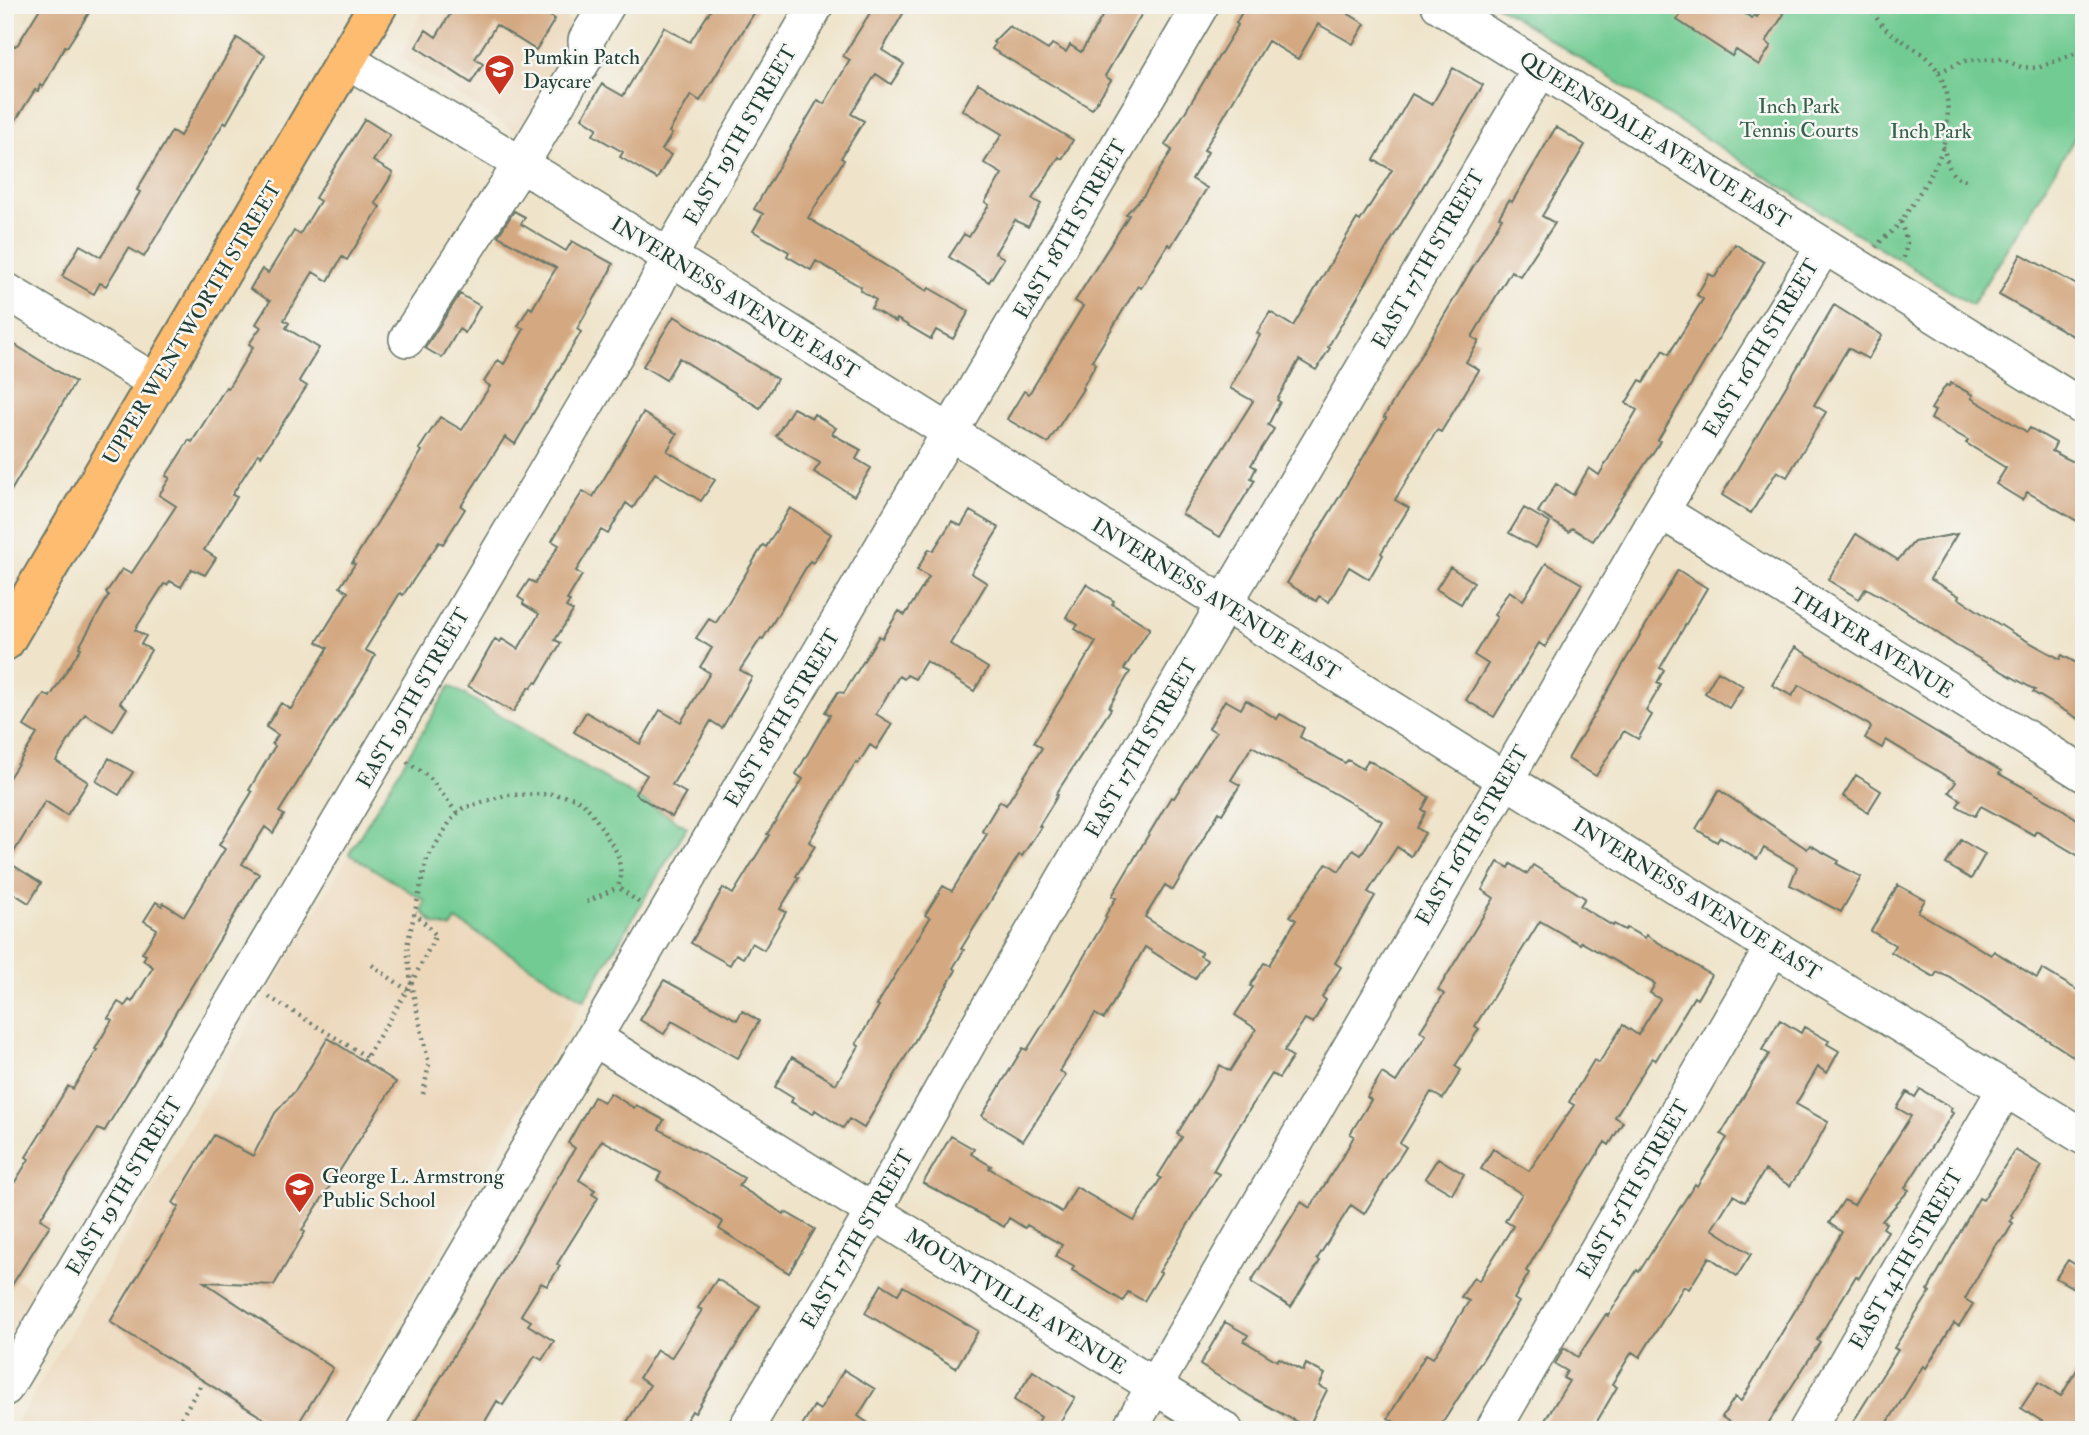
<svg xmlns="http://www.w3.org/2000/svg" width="2089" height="1435" font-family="'IM FELL Double Pica',serif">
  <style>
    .built { fill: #ecd7ba }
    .green { fill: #71cb92; stroke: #488463; stroke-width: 2 }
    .building { fill: #d4a982 }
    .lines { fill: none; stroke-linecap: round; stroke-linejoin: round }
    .minor-casing { stroke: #687768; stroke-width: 38 }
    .major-casing { stroke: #687768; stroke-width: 42 }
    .path { stroke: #687768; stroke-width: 4.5; stroke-dasharray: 2 5; stroke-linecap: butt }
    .minor { stroke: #fff; stroke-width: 35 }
    .major { stroke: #febc70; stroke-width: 38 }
    .labels { text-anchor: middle; stroke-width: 5; stroke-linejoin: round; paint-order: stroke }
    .poi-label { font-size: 21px; fill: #1f3d34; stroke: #f6f6f2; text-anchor: start }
    .park-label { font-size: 21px; fill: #34604c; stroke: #f6f6f2 }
    .street-label { font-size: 21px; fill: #1f3d34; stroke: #f6f6f2 }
  </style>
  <rect width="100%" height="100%" fill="#f6f6f2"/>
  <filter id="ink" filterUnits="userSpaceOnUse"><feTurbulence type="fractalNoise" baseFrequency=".0143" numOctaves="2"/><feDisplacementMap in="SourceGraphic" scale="14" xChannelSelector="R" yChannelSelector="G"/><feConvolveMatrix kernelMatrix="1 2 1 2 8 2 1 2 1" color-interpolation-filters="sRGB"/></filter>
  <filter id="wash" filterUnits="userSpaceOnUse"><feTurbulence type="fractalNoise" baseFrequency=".00686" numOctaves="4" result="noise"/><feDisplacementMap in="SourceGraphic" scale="28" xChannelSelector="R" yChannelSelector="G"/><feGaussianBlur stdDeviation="1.57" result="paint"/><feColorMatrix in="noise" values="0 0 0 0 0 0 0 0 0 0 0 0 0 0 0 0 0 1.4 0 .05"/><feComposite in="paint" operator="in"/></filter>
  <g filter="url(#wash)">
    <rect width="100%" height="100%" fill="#efe4ca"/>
    <!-- built -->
    <path class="built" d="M425 5H543L582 29 518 134 400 57Z
      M349 854 584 1000 335 1430H13Z
      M5 1272 36 1291 5 1341Z"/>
    <!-- green -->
    <path class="green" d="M1496 5H2084V123L1972 305 1809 204Z
      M450 686 687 827 584 1000 456 920 451 928 434 924 422 911 425 901 349 854Z"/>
    <g id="blocks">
      <!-- building -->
      <path class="building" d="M42 5H94L67 47 65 46 43 87 40 85 38 91 35 90 5 137V41L15 46 18 44Z
        M456 5H533L555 19 536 50 496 25 475 59 483 64 471 83 416 47 426 30 436 37Z
        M714 5H759L700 101 691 95 669 132 672 134 662 150 671 155 657 179 620 157 623 152 593 135 597 128 582 118 602 84 623 96 664 27 690 42Z
        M875 5H908L882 50 904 64 891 84 876 74 851 114 864 121 841 158 844 160 808 218 927 291 929 288 969 311 953 339 936 330 931 339 897 319 896 322 871 308 876 300 860 290 861 287 816 261 811 270 787 256 789 252 753 231 763 214 754 209 818 100 824 104 850 60 843 56Z
        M1109 5H1147L1105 76 1111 80 1092 109 992 49 995 44 993 42 1009 26 1048 50 1052 44 1066 52 1070 45 1081 52Z
        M1246 5H1334L1365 24 1353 44 1318 24 1298 59 1268 41 1204 150 1208 152 1192 179 1207 188 1171 246 1168 244 1141 288 1138 286 1092 361 1096 364 1082 388 1083 389 1048 443 1007 419 1024 391 1029 394 1083 306 1075 301 1129 215 1126 214 1144 195 1172 150 1165 145 1238 25 1236 23Z
        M1687 5H1732L1752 18 1754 15 1757 17 1765 5H1771L1784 14 1766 42 1771 46 1759 65 1736 50 1732 56 1677 20Z
        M237 38 265 55 226 124 224 122 144 257 129 248 106 286 100 283 94 294 62 276 80 245 101 257 140 192 137 190 172 131 180 136Z
        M1453 68 1483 85 1328 347 1330 348 1316 370 1299 360 1277 400 1280 402 1268 425 1274 429 1251 465 1256 468 1251 478 1255 480 1220 537 1182 514 1253 401 1230 388 1260 335 1257 333 1270 312 1293 326 1357 219 1360 221 1392 170 1374 160 1412 94 1432 105Z
        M978 83 1073 140 1062 159 1059 157 1032 199 1041 204 1028 227 1015 220 995 253 1004 258 989 282 949 257 964 234 969 237 989 205 985 202 1002 174 984 163 1002 134 962 110Z
        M365 119 390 135 373 161 393 173 375 203 380 207 347 260 342 257 328 281 313 272 284 320 289 323 286 328 319 348 299 381 307 386 261 456 258 454 232 495 237 497 204 550 216 558 205 575 192 569 181 587 170 581 167 585 164 584 135 630 146 636 141 644 151 650 120 703 127 708 113 731 85 714 56 761 88 782 67 815 45 801 8 862 41 883 29 903 5 888V784L37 734 24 726 44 694 50 697 81 648 79 647 109 595 106 593 122 569 131 574 176 506 159 495 170 478 166 476 189 440 192 442 226 387 228 388 253 347 249 344 261 327 256 324 270 301 250 289 262 269 268 273 294 231 300 234 320 201 315 198Z
        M1556 127 1585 145 1542 216 1555 223 1520 276 1511 271 1472 337 1479 341 1466 362 1479 370 1441 432 1437 430 1395 500 1409 508 1381 553 1383 555 1369 579 1349 567 1329 602 1319 596 1316 601 1287 583 1361 461 1386 418 1384 417 1499 223 1502 218 1499 217 1509 200 1512 202Z
        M514 211 525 217 521 224 566 251 572 241 613 264 608 275 577 329 581 332 515 444 505 437 461 506 465 509 443 544 439 542 403 595 400 593 365 650 375 655 368 670 279 812 284 815 273 833 265 827 242 864 259 874 104 1132 98 1129 40 1219 50 1225 5 1296V1198L29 1159 26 1157 46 1125 45 1124 68 1086 73 1089 97 1050 95 1049 112 1020 108 1018 118 1002 125 1006 129 1000 132 1002 153 967 143 960 146 955 142 953 157 929 144 921 156 902 162 906 163 903 184 916 225 849 219 845 252 792 249 790 275 746 272 744 278 735 266 727 281 703 291 709 328 648 317 642 348 592 340 587 355 564 352 563 422 451 419 449 440 417 462 430 490 386 484 382 498 360 504 364 524 329 518 326 529 307 532 309 556 268 498 236Z
        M1735 244 1764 262 1658 440 1660 441 1658 445 1593 541 1572 528 1569 532 1538 512 1556 484 1573 495 1589 468 1599 475 1637 410 1626 403 1640 380 1644 382 1663 350 1669 354 1703 299 1697 295 1709 274 1715 277Z
        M2021 254 2084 289V342L1999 295Z
        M460 294 480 306 465 333 459 329 442 358 425 348Z
        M1834 305 1882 335 1868 359 1848 348 1814 405 1826 412 1787 477 1777 471 1751 513 1722 495Z
        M674 316 777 379 760 408 679 358 666 380 643 366Z
        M12 343 75 382 5 501V353Z
        M1951 383 1973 395 1971 398 2027 432 2030 428 2056 443 2052 451 2084 467V525L2027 492 2022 500 1996 484 2006 468 1966 443 1968 440 1931 419 1935 411 1931 409 1946 385 1949 386Z
        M793 408 812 418 814 414 836 428 832 434 861 450 856 459 871 468 854 496 814 472 820 463 776 436Z
        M643 413 677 434 667 451 715 480 701 501 655 473 633 508 626 503 608 534 601 530 576 571 582 575 567 600 570 601 566 607 573 611 555 640 561 643 537 683 535 682 531 688 529 687 513 712 468 686 495 639 500 642 502 639 518 649 539 614 523 604 524 601 518 597 529 580 535 583 559 545 552 541 565 519 583 491 593 497Z
        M790 508 831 534 813 563 810 561 763 639 761 638 740 670 752 677 722 728 711 721 672 785 686 793 672 817 635 794 647 775 574 732 586 712 640 744 660 710 681 722 710 673 700 667 712 648 696 638 709 619 716 623 763 545 766 547Z
        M1524 508 1550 523 1536 548 1509 533Z
        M970 511 999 528 971 573 987 583 950 644 988 668 974 691 926 661 915 679 907 675 904 679 899 676 876 714 892 724 876 749 870 745 858 764 856 762 809 842 815 846 796 876 799 878 780 909 786 912 764 950 752 943 743 958 736 954 730 965 691 943 723 888 733 894 769 835 767 834 803 779 796 774 830 715 825 712 838 692 844 693 879 636 882 638 899 611 905 615 929 577 917 570 929 549 933 551 952 521 961 526Z
        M1856 534 1898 560 1914 542 1957 534 1930 579 1959 596 1958 598 2016 635 2060 659 2062 655 2084 667V722L2033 692 2035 690 1955 645 1900 607 1866 588 1859 599 1828 580Z
        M1546 563 1582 584 1545 647 1539 643 1494 717 1466 700 1488 664 1474 655 1497 617 1494 615 1509 591 1523 600Z
        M1450 567 1474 582 1461 604 1436 589Z
        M1678 570 1707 588 1660 668 1664 670 1657 683 1661 685 1646 711 1652 715 1638 739 1624 731 1596 776 1568 759Z
        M1086 584 1114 601 1112 604 1150 628 1124 669 1130 672 1109 707 1111 709 1056 794 1058 795 1039 826 1041 827 1022 856 1019 855 961 949 964 950 953 968 956 970 864 1128 849 1119 843 1128 815 1110 813 1114 791 1102 793 1098 775 1087 792 1057 836 1084 859 1046 856 1044 879 1006 877 1005 930 918 925 915 943 886 952 891 987 834 982 831 1000 801 1006 805 1042 748 1034 742 1096 642 1075 629 1078 625 1066 617Z
        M1795 647 2001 771 1999 774 2058 806 2084 824V859L2036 831 2034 835 1981 806 1975 816 1957 806 1961 800 1949 792 1956 782 1886 740 1882 748 1865 738 1871 728 1869 725 1799 685 1792 696 1772 685Z
        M1718 671 1743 686 1729 708 1705 693Z
        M1225 700 1241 709 1246 700 1277 719 1280 714 1304 728 1300 737 1345 763 1348 760 1363 769 1368 760 1429 797 1422 810 1426 812 1417 828 1425 833 1411 856 1397 847 1368 892 1375 896 1335 963 1341 967 1322 997 1326 1000 1313 1023 1305 1019 1284 1051 1293 1057 1279 1078 1272 1074 1236 1131 1213 1171 1219 1174 1159 1272 1161 1273 1144 1301 1128 1292 1123 1301 1072 1270 1074 1266 1056 1256 1062 1245 1027 1225 1025 1228 1009 1218 1004 1227 923 1183 951 1136 974 1149 971 1154 991 1166 989 1168 1062 1212 1076 1187 1134 1221 1161 1178 1158 1176 1182 1137 1177 1134 1220 1065 1230 1071 1256 1029 1235 1015 1253 987 1250 986 1264 963 1269 965 1296 920 1290 916 1327 863 1339 871 1353 850 1361 855 1382 821 1252 746 1231 780 1240 785 1222 814 1219 812 1173 890 1165 885 1145 917 1202 953 1200 956 1207 960 1195 979 1145 947 1104 1019 1095 1014 1060 1071 1066 1075 1023 1141 982 1116 1023 1048 1027 1050 1062 994 1107 917 1105 916 1116 898 1112 896 1131 864 1171 797 1174 798 1216 732 1209 728Z
        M109 758 133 772 119 795 96 781Z
        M1856 775 1881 791 1868 812 1843 796Z
        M1719 790 1807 849 1810 845 1839 861 1837 864 1861 877 1841 912 1790 885 1797 867 1764 848 1757 859 1720 837 1717 842 1696 829Z
        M1961 840 1985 854 1971 879 1946 864Z
        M1498 862 1509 868 1511 864 1527 874 1533 865 1585 898 1580 906 1613 926 1614 924 1625 930 1627 928 1645 938 1646 935 1711 975 1697 999 1694 997 1656 1060 1652 1058 1615 1117 1623 1122 1609 1145 1605 1142 1556 1220 1526 1271 1529 1273 1514 1299 1519 1302 1438 1430H1408L1388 1418 1426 1354 1433 1358 1469 1301 1461 1297 1474 1277 1479 1281 1513 1226 1505 1221 1522 1194 1481 1169 1493 1149 1529 1171 1574 1105 1569 1102 1594 1060 1599 1063 1623 1025 1638 1035 1660 999 1650 993 1655 984 1581 942 1580 944 1540 921 1475 1026 1479 1029 1455 1066 1461 1070 1443 1099 1431 1092 1400 1143 1406 1147 1364 1214 1351 1205 1317 1259 1320 1261 1291 1307 1251 1282 1301 1202 1310 1208 1347 1149 1354 1136 1350 1134 1371 1100 1367 1097 1382 1073 1396 1082 1426 1035 1420 1031 1444 994 1438 990 1494 898 1482 890Z
        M1898 885 1925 900 1918 912 1991 955 1994 951 2037 978 2042 969 2084 994V1063L1949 977 1937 972 1934 977 1891 952 1895 945 1871 931Z
        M664 980 737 1020 742 1011 759 1021 738 1058 672 1021 664 1034 640 1020Z
        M1780 1020 1801 1033 1804 1027 1829 1041 1827 1044 1839 1051 1827 1073 1818 1067 1796 1104 1828 1122 1806 1162 1790 1186 1765 1170 1745 1202 1733 1195 1712 1229 1751 1254 1737 1276 1709 1257 1689 1289 1684 1286 1640 1357 1632 1352 1612 1384 1617 1387 1592 1430H1539L1569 1381 1563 1378 1567 1371 1555 1364 1564 1348 1578 1357 1606 1314 1608 1316 1637 1270 1639 1272 1695 1184 1697 1186 1727 1138 1721 1134 1769 1054 1762 1050Z
        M328 1038 396 1082 302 1230 305 1232 274 1285 204 1282 333 1368 294 1430H282L110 1322 179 1207 173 1203 214 1135 253 1156 275 1113 296 1090Z
        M1920 1089 1952 1108 1950 1111 1953 1113 1905 1188 1909 1190 1882 1221 1886 1223 1883 1228 1888 1231 1859 1278 1856 1276 1817 1340 1820 1342 1764 1430H1741L1722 1417 1735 1397 1741 1401 1842 1232 1829 1223 1844 1200 1854 1205 1911 1116 1897 1108 1907 1092 1915 1097Z
        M610 1093 634 1108 636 1105 664 1120 659 1129 744 1178 739 1186 784 1214 785 1212 815 1229 789 1273 719 1229 723 1222 657 1180 661 1173 602 1140 579 1180 595 1190 592 1194 598 1198 557 1264 560 1266 547 1286 541 1283 521 1315 531 1321 528 1325 554 1341 542 1360 535 1356 503 1405 497 1401 480 1430H410L575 1148 568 1143 594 1097 604 1102Z
        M2015 1150 2042 1166 2011 1215 2013 1217 2010 1221 2013 1223 2006 1235 1995 1245 1965 1299 1973 1304 1959 1326 1954 1323 1926 1368 1923 1366 1883 1430H1848L1898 1350 1894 1348 1930 1292 1928 1290 1979 1198 1983 1200Z
        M1438 1158 1464 1174 1452 1194 1425 1178Z
        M2068 1260 2084 1270V1294L2056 1278Z
        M717 1279 760 1306 695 1413 692 1411 680 1430H622L650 1385 639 1378 657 1350 671 1358 702 1310 698 1308Z
        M882 1284 898 1294 903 1286 978 1331 956 1368 865 1313Z
        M1225 1322 1248 1335 1244 1341 1277 1361 1279 1358 1303 1371 1306 1364 1325 1374 1319 1386 1327 1390 1308 1428 1255 1399 1200 1365Z
        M2084 1358V1421L2078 1430H2056L2021 1408 2038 1382 2061 1396Z
        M844 1370 875 1389 858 1416 878 1430H799L814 1406 820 1410Z
        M1033 1371 1075 1398 1055 1430H1033L1041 1417 1014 1400Z"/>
    </g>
  </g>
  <g filter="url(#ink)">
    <use href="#blocks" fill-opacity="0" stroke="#687768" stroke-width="2"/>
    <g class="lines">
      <defs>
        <path id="minor" d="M1439 5 2084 408
          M348 61 521 164 1773 947 2084 1137
          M5 290 157 383
          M407 339 521 164 587 54 586 40 607 5
          M1661 511 2084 774
          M594 1038 1225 1430
          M5 1388 654 289 680 237 816 5
          M363 1430 1201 5
          M745 1430 873 1212 970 1040 1232 591 1541 68
          M1129 1430 1661 511 1824 246
          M1493 1430 1773 947
          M1807 1430 2005 1089"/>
        <path id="major" d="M5 641 378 5"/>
      </defs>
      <!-- minor casing -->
      <use href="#minor" class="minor-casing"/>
      <!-- major casing -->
      <use href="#major" class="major-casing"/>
      <!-- path -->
      <path class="path" d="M1871 5C1879 34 1908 40 1928 59 1954 83 1951 130 1938 160 1928 181 1914 201 1902 220 1896 230 1883 237 1876 247
        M1988 5 1992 9
        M1939 72 1963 61 2002 59 2021 67 2038 68 2084 50
        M1943 146C1948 162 1948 179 1968 180
        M1901 222 1907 243 1903 262
        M407 762 429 777 457 813
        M587 902 618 887
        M372 965 407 990
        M269 997 367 1057
        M364 1061 411 984 436 935 415 913
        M423 1094 429 1064 411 984 407 946 427 859 451 820 463 808 506 795 552 794 575 798 584 804 592 813 618 854 621 876 618 887 641 904
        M174 1430 203 1381"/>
      <!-- minor -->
      <use href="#minor" class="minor"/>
      <!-- major -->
      <use href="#major" class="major"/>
    </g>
  </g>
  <!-- icons -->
  <defs>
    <symbol id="school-pin" viewBox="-11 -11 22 30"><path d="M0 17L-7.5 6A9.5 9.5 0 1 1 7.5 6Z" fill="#c8321e" stroke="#f6f6f2"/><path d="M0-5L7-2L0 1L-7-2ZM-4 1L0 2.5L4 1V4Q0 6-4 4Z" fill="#fff"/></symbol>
  </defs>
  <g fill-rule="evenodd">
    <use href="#school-pin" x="482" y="52" width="35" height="47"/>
    <use href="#school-pin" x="282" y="1170" width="35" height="47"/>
  </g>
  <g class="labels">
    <!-- poi labels -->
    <g class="poi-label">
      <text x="523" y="64">Pumkin Patch<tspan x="523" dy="24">Daycare</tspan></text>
      <text x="322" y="1183">George L. Armstrong<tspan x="322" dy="24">Public School</tspan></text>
    </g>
    <!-- park labels -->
    <g class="park-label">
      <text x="1799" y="113">Inch Park<tspan x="1799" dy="24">Tennis Courts</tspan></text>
      <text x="1931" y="138">Inch Park</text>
    </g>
    <!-- street labels -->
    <g class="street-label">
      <text transform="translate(740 135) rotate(-60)" y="7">EAST 19TH STREET</text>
      <text transform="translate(1655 140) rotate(32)" y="7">QUEENSDALE AVENUE EAST</text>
      <text transform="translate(1070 229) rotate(-60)" y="7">EAST 18TH STREET</text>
      <text transform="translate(1428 259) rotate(-60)" y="7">EAST 17TH STREET</text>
      <text transform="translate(735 298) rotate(32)" y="7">INVERNESS AVENUE EAST</text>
      <text transform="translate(192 323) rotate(-59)" y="7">UPPER WENTWORTH STREET</text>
      <text transform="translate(1761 348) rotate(-59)" y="7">EAST 16TH STREET</text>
      <text transform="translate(1216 599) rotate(32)" y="7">INVERNESS AVENUE EAST</text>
      <text transform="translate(1872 643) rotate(32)" y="7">THAYER AVENUE</text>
      <text transform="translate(413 698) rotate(-60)" y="7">EAST 19TH STREET</text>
      <text transform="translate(782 718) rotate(-59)" y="7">EAST 18TH STREET</text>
      <text transform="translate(1141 748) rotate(-60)" y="7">EAST 17TH STREET</text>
      <text transform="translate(1472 835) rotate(-60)" y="7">EAST 16TH STREET</text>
      <text transform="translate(1697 899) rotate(32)" y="7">INVERNESS AVENUE EAST</text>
      <text transform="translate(124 1186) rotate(-59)" y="7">EAST 19TH STREET</text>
      <text transform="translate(1633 1189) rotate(-60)" y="7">EAST 15TH STREET</text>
      <text transform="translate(857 1239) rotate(-60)" y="7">EAST 17TH STREET</text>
      <text transform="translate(1906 1259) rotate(-60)" y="7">EAST 14TH STREET</text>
      <text transform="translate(1016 1301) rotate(32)" y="7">MOUNTVILLE AVENUE</text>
    </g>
  </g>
  <!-- margin -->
  <rect width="2089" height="1435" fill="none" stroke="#f6f6f2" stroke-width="28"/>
</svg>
